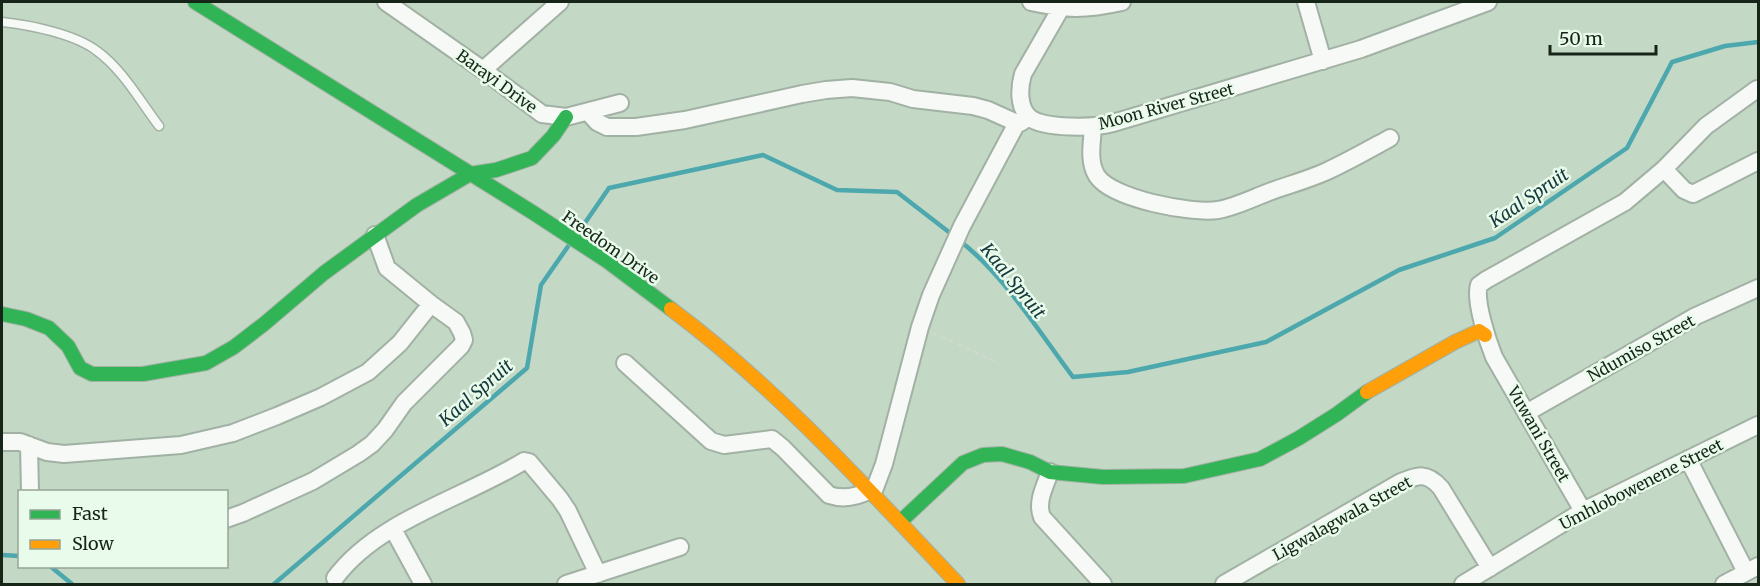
<svg xmlns="http://www.w3.org/2000/svg" width="1760" height="586" font-family="Merriweather,serif">
  <style>
    .lines { fill: none; stroke-linecap: round; stroke-linejoin: round }
    .stream { stroke: #4ca8ad; stroke-width: 4.5 }
    .lane-casing { stroke: #a1b1a3; stroke-width: 11 }
    .street-casing { stroke: #a1b1a3; stroke-width: 20 }
    .fast-casing { stroke: #a1b1a3; stroke-width: 16 }
    .slow-casing { stroke: #a1b1a3; stroke-width: 16 }
    .path { stroke: #d2d8d2; stroke-width: 2; stroke-dasharray: 4.5 4.5; stroke-linecap: butt }
    .lane { stroke: #f6f9f6; stroke-width: 8 }
    .street { stroke: #f6f9f6; stroke-width: 16 }
    .fast { stroke: #30b455; stroke-width: 14 }
    .slow { stroke: #ff9f0a; stroke-width: 14 }
    .labels { text-anchor: middle; stroke-width: 5; stroke-linejoin: round; paint-order: stroke }
    .street-label { font-size: 16px; fill: #172519; stroke: #e9fbeb }
    .water-label { font-size: 18px; font-style: italic; fill: #16383c; stroke: #e9fbeb }
  </style>
  <rect width="100%" height="100%" fill="#c4d8c6"/>
  <g class="lines">
    <!-- stream -->
    <path class="stream" d="M578 233 609 188 763 155 837 190 897 192 954 236
      M960 241C1005 276 1039 332 1073 377L1128 372 1266 342 1399 270 1495 238 1627 148 1672 62 1725 46 1758 42
      M2 555 20 556
      M50 566 72 584
      M274 584 527 368 541 285 569 245"/>
    <defs>
      <path id="lane" d="M2 22C30 25 75 34 97 51 123 70 140 101 159 126"/>
      <path id="street" d="M386 2 483 70 542 114 566 117 620 103
        M1031 2C1067 10 1085 10 1122 2
        M1306 2 1323 61
        M1061 8 1023 74C1019 88 1018 108 1030 118 1045 129 1095 128 1113 123L1361 49 1488 2
        M483 70 560 2
        M588 112 597 122 607 127H636L685 120 802 94 826 90 852 88 890 92 913 99 973 106 988 110 1017 123H1020L1029 117
        M1093 127C1092 143 1088 162 1097 176 1112 199 1192 214 1218 210 1235 207 1253 198 1269 192 1288 185 1307 180 1325 172 1347 162 1368 150 1390 138
        M1664 169 1684 190 1693 194 1758 161
        M625 363 711 441 724 445 772 439 783 448 829 495C844 500 857 497 870 490
        M1526 413 1696 316 1758 288
        M2 442H20L47 452 64 454 181 445 233 433 277 416 321 397 368 372 400 343 431 304
        M29 445 30 492
        M1688 459 1746 572
        M1050 472C1045 486 1036 502 1042 517L1103 584
        M873 493 884 464 920 327 931 295 962 226 1017 123
        M1583 511 1494 357C1488 342 1474 300 1479 285L1486 280 1625 202 1664 169 1706 126 1757 89
        M226 519 243 513 313 481 358 454 372 444 385 430 404 403 461 346 464 340 462 333 456 322 431 304 387 268 375 235
        M393 529 423 584
        M335 578C378 520 464 498 524 461L529 462 560 499 568 511 598 574
        M566 584 680 547
        M1224 584 1401 482C1419 475 1427 472 1441 488L1490 568
        M1463 584 1583 511 1758 425
        M1724 584 1758 566"/>
      <path id="fast" d="M195 2 532 212 607 261 671 309
        M2 314 26 319 49 328 68 346 80 368 92 374H143L206 363 234 347 264 324 324 273 417 205 470 174 496 170 532 158 553 136 566 117
        M900 522 963 463 983 455 1002 454 1030 462 1050 472 1103 477 1184 476 1260 459 1299 438 1337 414 1367 392"/>
      <path id="slow" d="M671 309C778 389 867 488 958 584
        M1367 392 1455 342 1479 331 1485 335"/>
    </defs>
    <!-- lane casing -->
    <use href="#lane" class="lane-casing"/>
    <!-- street casing -->
    <use href="#street" class="street-casing"/>
    <!-- fast casing -->
    <use href="#fast" class="fast-casing"/>
    <!-- slow casing -->
    <use href="#slow" class="slow-casing"/>
    <!-- path -->
    <path class="path" d="M933 333 999 363"/>
    <!-- lane -->
    <use href="#lane" class="lane"/>
    <!-- street -->
    <use href="#street" class="street"/>
    <!-- fast -->
    <use href="#fast" class="fast"/>
    <!-- slow -->
    <use href="#slow" class="slow"/>
  </g>
  <g class="labels">
    <!-- street labels -->
    <g class="street-label">
      <text transform="translate(497 81) rotate(36)" y="6">Barayi Drive</text>
      <text transform="translate(1166 106) rotate(-15)" y="6">Moon River Street</text>
      <text transform="translate(611 247) rotate(35)" y="6">Freedom Drive</text>
      <text transform="translate(1641 348) rotate(-29)" y="6">Ndumiso Street</text>
      <text transform="translate(1539 434) rotate(60)" y="6">Vuwani Street</text>
      <text transform="translate(1641 484) rotate(-27)" y="6">Umhlobowenene Street</text>
      <text transform="translate(1342 518) rotate(-29)" y="6">Ligwalagwala Street</text>
    </g>
    <!-- water labels -->
    <g class="water-label">
      <text transform="translate(1529 198) rotate(-34)" y="6">Kaal Spruit</text>
      <text transform="translate(1013 281) rotate(51)" y="6">Kaal Spruit</text>
      <text transform="translate(476 393) rotate(-41)" y="6">Kaal Spruit</text>
    </g>
  </g>
  <!-- border -->
  <rect width="1760" height="586" fill="none" stroke="#172519" stroke-width="6"/>
  <!-- legend -->
  <rect x="18" y="490" width="210" height="78" fill="#e9fbeb" stroke="#95a597" stroke-width="1.5"/>
  <rect x="30" y="510" width="30" height="9" fill="#30b455" stroke="#95a597" stroke-width="1.5"/>
  <text x="72" y="520" font-size="18" fill="#172519">Fast</text>
  <rect x="30" y="540" width="30" height="9" fill="#ff9f0a" stroke="#95a597" stroke-width="1.5"/>
  <text x="72" y="550" font-size="18" fill="#172519">Slow</text>
  <!-- scale -->
  <path d="M1550 45v9h106v-9" fill="none" stroke="#172519" stroke-width="3"/>
  <text x="1559" y="45" font-size="18" fill="#172519" stroke="#e9fbeb" stroke-width="4.5" paint-order="stroke">50 m</text>
</svg>
